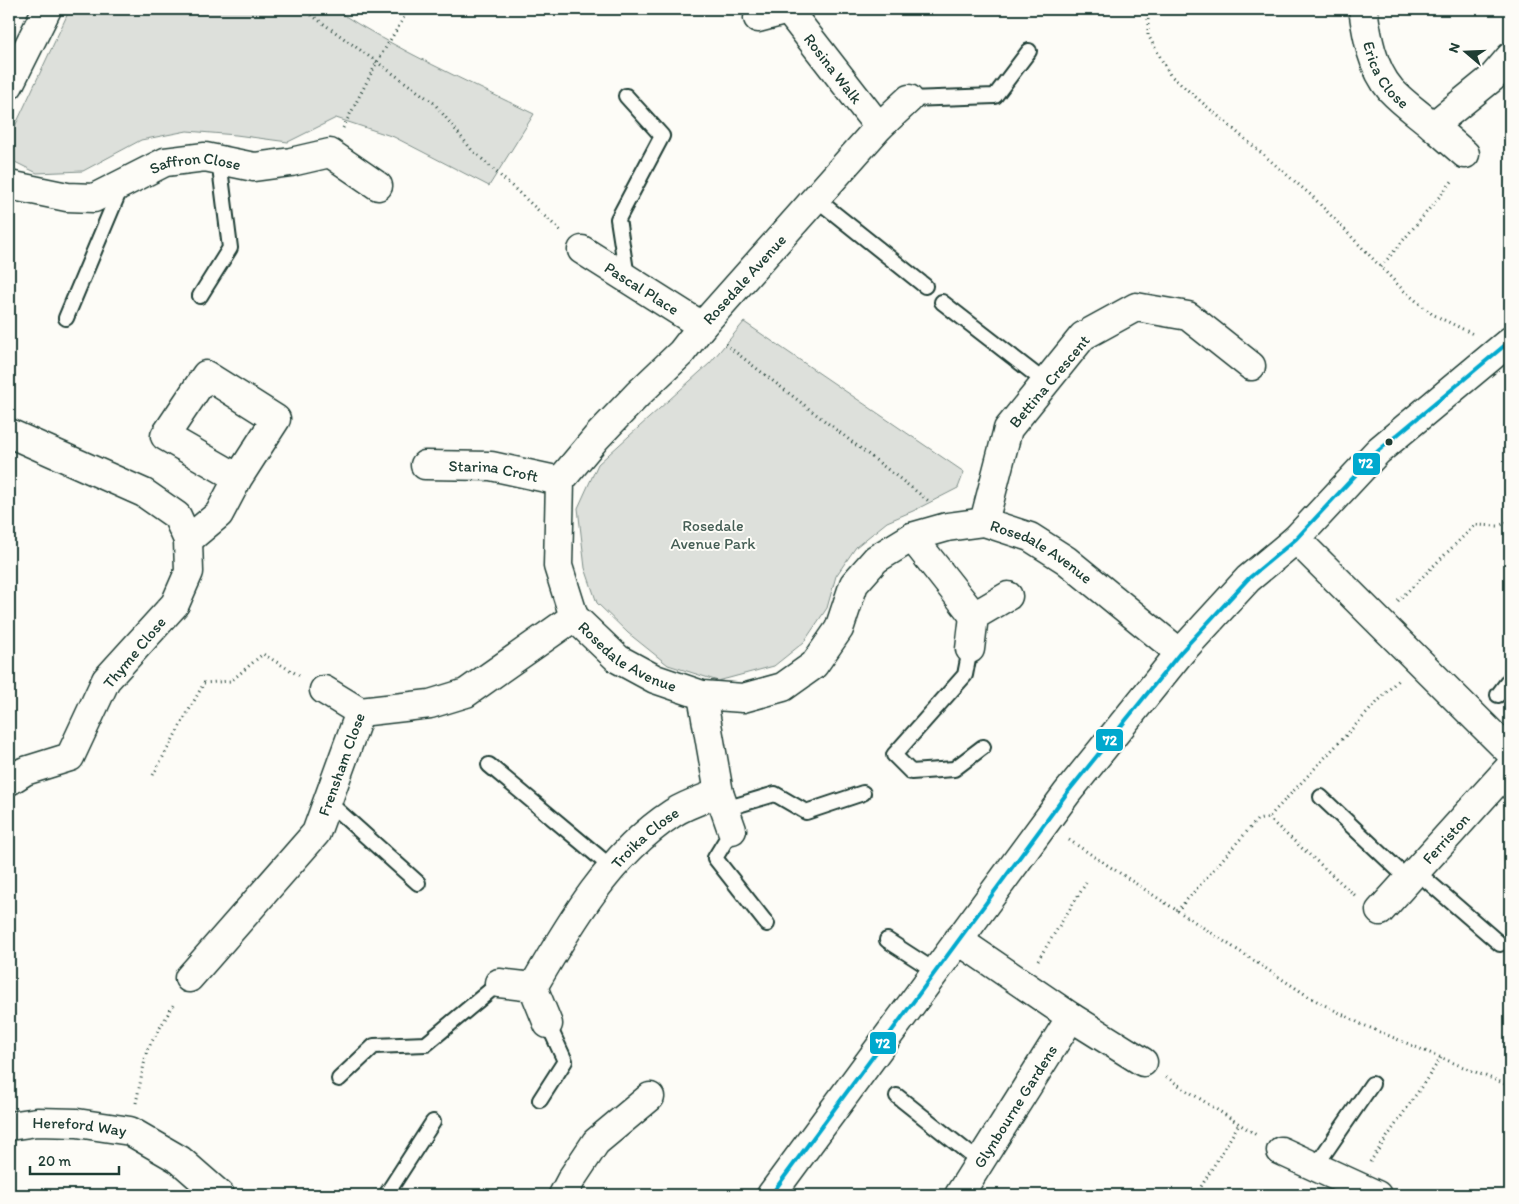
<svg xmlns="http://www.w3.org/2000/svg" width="1519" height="1204" font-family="Itim,sans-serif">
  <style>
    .green { fill: #dde0db; stroke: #7e8e88 }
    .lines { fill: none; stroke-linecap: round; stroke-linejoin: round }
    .service-casing { stroke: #1f3d34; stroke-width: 18 }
    .minor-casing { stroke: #1f3d34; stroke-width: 31 }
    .tertiary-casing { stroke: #1f3d34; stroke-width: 31 }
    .path { stroke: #1f3d34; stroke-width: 3; stroke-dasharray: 1 4; stroke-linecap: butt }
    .service { stroke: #fdfcf7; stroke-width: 14 }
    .minor { stroke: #fdfcf7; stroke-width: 28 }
    .tertiary { stroke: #fdfcf7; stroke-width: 28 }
    .bus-1-casing { stroke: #fdfcf7; stroke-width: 8 }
    .bus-1 { stroke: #00a9ce; stroke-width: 4 }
    .bus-dot { fill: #1f3d34; stroke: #fdfcf7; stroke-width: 2 }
    .labels { text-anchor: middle; stroke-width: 4; stroke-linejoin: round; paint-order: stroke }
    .street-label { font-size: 16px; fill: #1f3d34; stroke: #fdfcf7 }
    .park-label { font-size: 16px; fill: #455e55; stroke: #fdfcf7 }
    .line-badge { stroke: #fdfcf7; stroke-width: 2 }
    .badge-label { font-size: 14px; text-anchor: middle; font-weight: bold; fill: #fff }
  </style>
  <rect width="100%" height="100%" fill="#fdfcf7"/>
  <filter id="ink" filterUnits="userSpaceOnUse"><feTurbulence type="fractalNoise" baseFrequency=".02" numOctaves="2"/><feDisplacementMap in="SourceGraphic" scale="10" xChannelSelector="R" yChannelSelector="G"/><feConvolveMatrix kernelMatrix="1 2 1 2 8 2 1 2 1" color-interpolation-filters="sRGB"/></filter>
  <g filter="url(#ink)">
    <!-- green -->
    <path class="green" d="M70 9H334C397 50 466 81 534 114L489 186 394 137 336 118 288 142 236 135 187 131 141 140 83 171 37 173 9 159V139Z
      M744 322 964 472 958 488 913 511 887 522 856 547 836 576 827 608 804 642 774 666 718 681 668 665 628 633 597 603 585 568 578 508 598 464 710 363Z"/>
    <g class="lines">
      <defs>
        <path id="service" d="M626 96 662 136 618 219 627 277
          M909 99 995 96 1029 51
          M815 198 925 286
          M200 296 230 248 219 160
          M942 302 1045 382
          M66 318 121 187
          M970 649 965 675 894 755 911 772 954 769 983 747
          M1498 695 1510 679
          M489 765 611 867
          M1321 797 1409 880
          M327 801 418 883
          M725 809 775 794 806 812 863 793
          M732 830 715 858 767 924
          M1417 872 1500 944
          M887 940 935 971
          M339 1079 374 1046 426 1044 499 983
          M897 1096 980 1162
          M540 1100 565 1061 548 1024
          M1315 1167 1372 1084
          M386 1195 433 1122"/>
        <g id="minor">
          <path id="s1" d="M1363 9C1367 36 1372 68 1391 90 1403 103 1419 114 1433 126L1492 78 1510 57"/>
          <path id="s2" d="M788 10 879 127"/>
          <path d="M758 18 788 10V9"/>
          <path d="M9 85 47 9"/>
          <path id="s3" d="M909 99 879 127 702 326 681 353 638 394 596 438 560 481 558 566 574 617 618 659 655 679 702 695 743 698 783 687 814 665 839 629 854 584 876 559 912 537 947 527 984 522 1030 537 1066 560 1180 653"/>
          <path d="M1433 126 1465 154"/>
          <path id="s4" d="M9 185 67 197 94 198 165 162 205 157 254 167 291 162 330 153 378 186"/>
          <path id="s5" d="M582 250 702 326"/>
          <path d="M9 433 144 493 177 516 188 540 189 572 175 604 106 680 70 757 25 771 9 781"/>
          <path id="s6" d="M425 465 491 466 560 481"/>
          <path d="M984 522 1008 429 1083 336 1136 307 1188 316 1251 366"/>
          <path d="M912 537 974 616"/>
          <path d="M1296 539 1510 752"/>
          <path d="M188 540 219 514 238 478 165 436 206 375 276 419 238 478"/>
          <path d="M970 649 974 616 1008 596"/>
          <path d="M324 690 360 712"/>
          <path d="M719 793 732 830"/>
          <path id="s7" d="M1380 911 1510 767"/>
          <path d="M958 940 1071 1017 1143 1062"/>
          <path id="s8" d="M189 978 316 833 360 712 430 704 466 693 574 617"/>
          <path d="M499 983 533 987 548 1024"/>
          <path id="s9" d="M533 987C570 923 610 854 673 813 687 804 704 799 719 793L702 695"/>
          <path id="s10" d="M9 1126 37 1122 77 1123 130 1131 180 1160 220 1195"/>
          <path d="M1281 1151 1377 1195"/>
          <path d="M563 1195 572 1178 596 1142 650 1097"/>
          <path id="s11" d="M959 1195 1071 1017"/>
        </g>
        <path id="tertiary" d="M771 1195 1067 793 1180 653 1248 579 1296 539 1378 451 1510 341"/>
      </defs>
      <!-- service casing -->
      <use href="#service" class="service-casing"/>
      <!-- minor casing -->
      <use href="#minor" class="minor-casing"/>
      <!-- tertiary casing -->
      <use href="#tertiary" class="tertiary-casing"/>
      <!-- path -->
      <path class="path" d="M303 9 434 103 471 149 561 231
        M1148 9V35L1170 75 1313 197 1403 290 1432 314 1475 335
        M343 128 377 62 409 9
        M1381 267 1454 179
        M725 344 930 502
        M1398 601 1475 525 1499 526 1510 521
        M153 775 204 683 231 681 263 654 300 676
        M1268 818 1357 897
        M1069 840 1311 998 1361 1024 1468 1069 1510 1086
        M1177 911 1257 820 1268 818 1398 680
        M1038 960 1086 883
        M1166 1077 1258 1136
        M136 1103 147 1050 175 1002
        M1370 1162 1441 1058
        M1196 1195 1239 1124"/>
      <!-- service -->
      <use href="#service" class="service"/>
      <!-- minor -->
      <use href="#minor" class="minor"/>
      <!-- tertiary -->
      <use href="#tertiary" class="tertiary"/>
      <defs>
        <path id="bus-1" d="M771 1195 1067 793 1180 653 1248 579 1296 539 1378 451 1510 341"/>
      </defs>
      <!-- bus-1 casing -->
      <use href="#bus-1" class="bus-1-casing"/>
      <!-- bus-1 -->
      <use href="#bus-1" class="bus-1"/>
    </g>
  </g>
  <!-- markers -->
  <circle class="bus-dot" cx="1389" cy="442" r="4.5"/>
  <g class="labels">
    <!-- street labels -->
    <g class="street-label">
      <text dy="6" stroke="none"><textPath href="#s2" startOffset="74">Rosina Walk</textPath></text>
      <text dy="6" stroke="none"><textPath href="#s1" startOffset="71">Erica Close</textPath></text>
      <text dy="6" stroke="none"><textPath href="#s4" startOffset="196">Saffron Close</textPath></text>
      <text transform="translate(744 279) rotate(-48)" y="6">Rosedale Avenue</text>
      <text dy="6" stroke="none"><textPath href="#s5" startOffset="71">Pascal Place</textPath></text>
      <text transform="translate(1049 381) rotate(-50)" y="6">Bettina Crescent</text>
      <text dy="6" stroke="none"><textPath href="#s6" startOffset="69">Starina Croft</textPath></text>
      <text dy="6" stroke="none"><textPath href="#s3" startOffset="1235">Rosedale Avenue</textPath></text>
      <text transform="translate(134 652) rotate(-50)" y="6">Thyme Close</text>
      <text dy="6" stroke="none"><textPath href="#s3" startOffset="724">Rosedale Avenue</textPath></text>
      <text dy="6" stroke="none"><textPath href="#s8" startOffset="266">Frensham Close</textPath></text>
      <text dy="6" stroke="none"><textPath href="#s7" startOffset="98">Ferriston</textPath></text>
      <text dy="6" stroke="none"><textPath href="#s9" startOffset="188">Troika Close</textPath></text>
      <text dy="6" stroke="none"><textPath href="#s11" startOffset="105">Glynbourne Gardens</textPath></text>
      <text dy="6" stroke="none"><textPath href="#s10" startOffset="71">Hereford Way</textPath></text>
    </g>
    <!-- park labels -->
    <g class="park-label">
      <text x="713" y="531">Rosedale<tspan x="713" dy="18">Avenue Park</tspan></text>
    </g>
  </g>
  <g class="line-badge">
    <rect x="1352" y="452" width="29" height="24" rx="5" fill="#00a9ce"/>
    <rect x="1095" y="728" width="29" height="24" rx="5" fill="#00a9ce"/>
    <rect x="869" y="1031" width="28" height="24" rx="5" fill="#00a9ce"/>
  </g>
  <g class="badge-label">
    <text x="1366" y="468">72</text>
    <text x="1110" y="745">72</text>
    <text x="883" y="1048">72</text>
  </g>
  <!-- margin -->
  <rect width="1519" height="1204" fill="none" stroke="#fdfcf7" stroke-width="30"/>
  <rect x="15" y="15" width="1489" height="1174" fill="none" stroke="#1f3d34" stroke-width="2" filter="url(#ink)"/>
  <!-- north arrow -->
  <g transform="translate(1466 52) rotate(289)" stroke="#fdfcf7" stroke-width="4" paint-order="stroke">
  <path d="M0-4L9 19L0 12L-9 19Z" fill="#1f3d34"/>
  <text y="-8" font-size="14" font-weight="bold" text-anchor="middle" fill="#1f3d34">N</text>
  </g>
  <!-- scale -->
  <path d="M30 1166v8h89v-8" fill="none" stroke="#1f3d34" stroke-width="2.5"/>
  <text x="38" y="1166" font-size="15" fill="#1f3d34" stroke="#fdfcf7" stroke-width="4" paint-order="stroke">20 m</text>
</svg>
